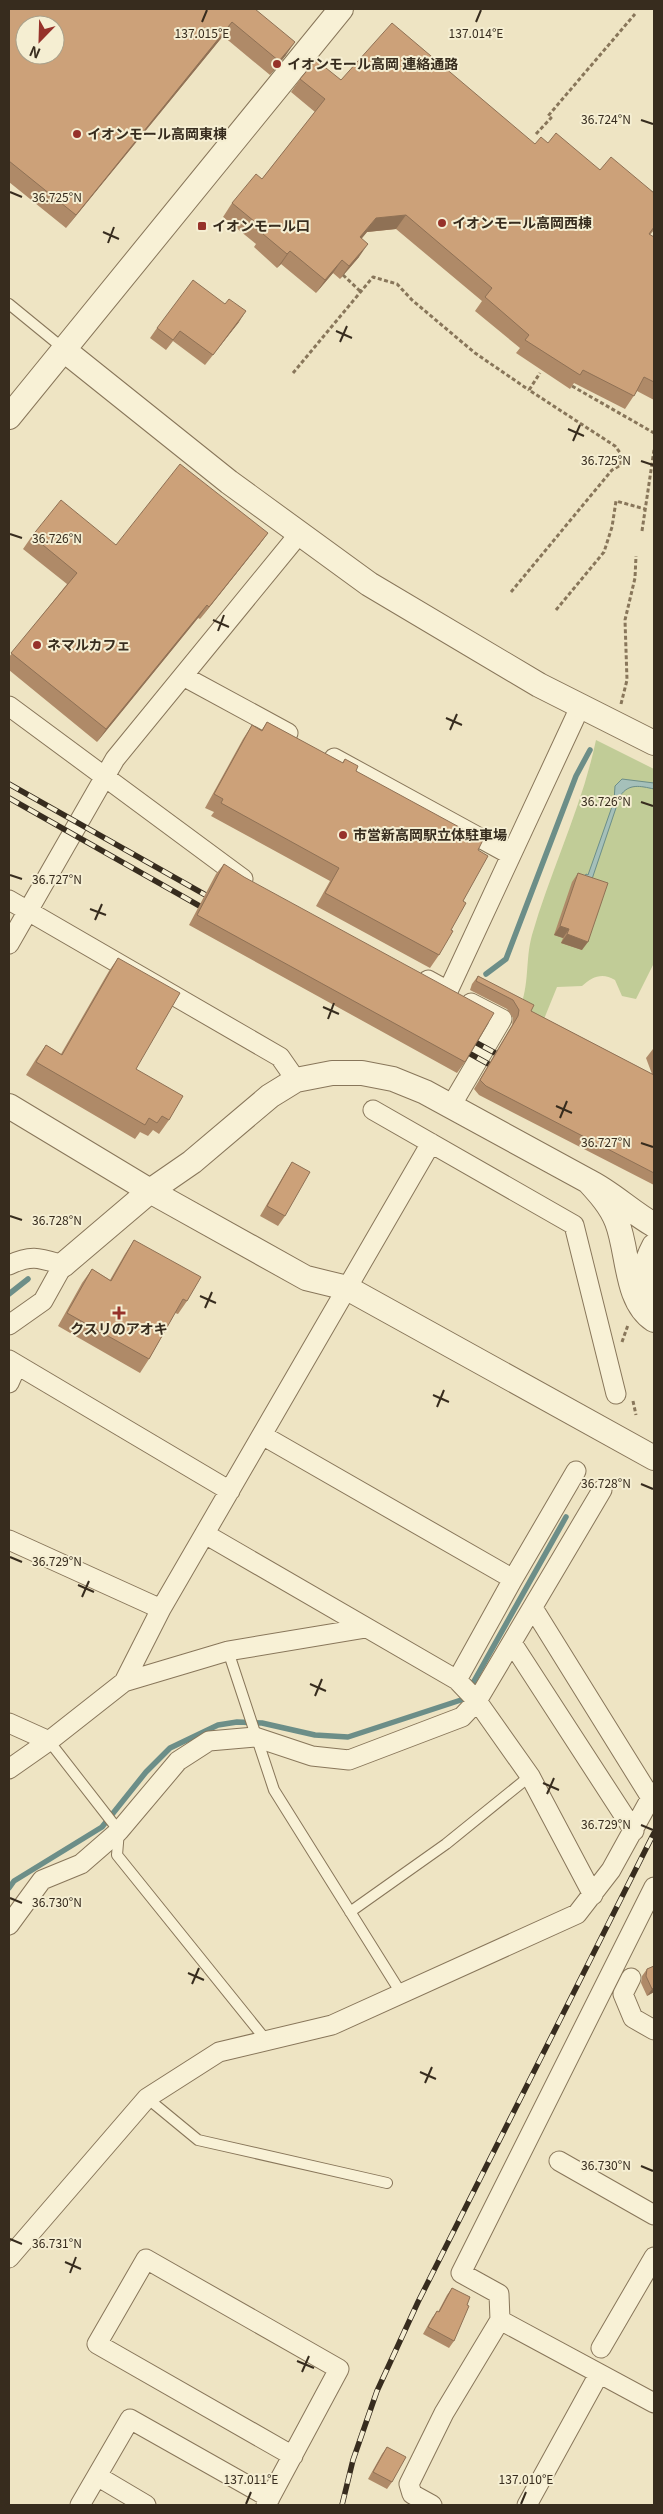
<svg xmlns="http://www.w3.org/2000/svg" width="663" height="2514" font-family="Georgia,'Noto Sans JP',serif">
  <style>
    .green { fill: #c1cc97 }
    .water { fill: #a5c0ba; stroke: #6c8e88 }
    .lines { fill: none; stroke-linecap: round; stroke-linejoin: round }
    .stream { stroke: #6c8e88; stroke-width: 5.5 }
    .service-casing { stroke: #88765a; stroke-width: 12 }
    .minor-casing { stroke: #88765a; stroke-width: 21 }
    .tertiary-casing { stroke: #88765a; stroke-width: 26 }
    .path { stroke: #88765a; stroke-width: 3; stroke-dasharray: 4 2.5; stroke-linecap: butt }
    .service { stroke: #f8f1d6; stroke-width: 10 }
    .minor { stroke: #f8f1d6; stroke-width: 19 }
    .tertiary { stroke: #f8f1d6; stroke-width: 24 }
    .rail-casing { stroke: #372c1e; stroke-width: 5.5 }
    .rail { stroke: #f5eed2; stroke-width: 4; stroke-dasharray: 11; stroke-linecap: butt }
    .wall { fill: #af8a68 }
    .shaded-wall { fill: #8f7155 }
    .building { fill: #cca179; stroke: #8f7155; fill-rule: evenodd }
    .ticks { fill: none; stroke: #372c1e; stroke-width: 2 }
    .poi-dot { fill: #96322a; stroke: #f5eed2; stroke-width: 2 }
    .labels { text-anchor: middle; stroke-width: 4; stroke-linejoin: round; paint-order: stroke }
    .poi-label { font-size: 14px; font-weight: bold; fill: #372c1e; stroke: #f5eed2; text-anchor: start }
    .ticks-label { font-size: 12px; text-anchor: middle; fill: #372c1e; stroke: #f5eed2; stroke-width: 4; stroke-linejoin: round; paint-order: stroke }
  </style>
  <rect width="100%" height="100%" fill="#eee4c3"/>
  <!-- green -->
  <path class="green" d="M596 740 654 769V963L636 999 622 996 615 980C602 972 592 977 582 986L557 987 544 1019 519 1010C530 985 525 960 532 935 551 869 582 807 596 740Z"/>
  <!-- water -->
  <path class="water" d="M622 779 654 783V789C640 786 629 783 620 796L590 885 584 878 586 874 588 875 614 801 615 786Z"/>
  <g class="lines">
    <!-- stream -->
    <path class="stream" d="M486 974 506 959 576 776 590 750
      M9 1294 28 1279
      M9 1888 14 1881 102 1827 146 1772 170 1748 218 1725 237 1722 262 1723 315 1735 348 1737 464 1699 566 1517"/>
    <defs>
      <path id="service" d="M9 304 64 349
        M228 1651 274 1790 401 1993
        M49 1741 119 1831 117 1855 266 2040
        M350 1912 446 1844 530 1776
        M147 2098 198 2140 387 2183"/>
      <path id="minor" d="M183 676 288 733
        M9 706 243 879
        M334 758 511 855
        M9 900 280 1057 296 1080
        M9 944 115 759 299 534
        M428 980 448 991 580 707
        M451 1106 502 1019 471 1003
        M373 1110 574 1225 616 1394
        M9 1265C32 1254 40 1258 63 1265L43 1301 9 1325
        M9 1360 230 1491
        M9 1383 17 1365
        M262 1435 513 1579 457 1680
        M205 1534 457 1680 477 1701 530 1776 593 1895
        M9 1540 161 1609
        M513 1579 576 1471
        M533 1608 651 1798
        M512 1643 634 1831
        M124 1682 161 1609 431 1143
        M9 1723 49 1741
        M9 1769 49 1741 124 1682 228 1651 366 1628
        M654 1887 461 2273 499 2294 500 2320 654 2403
        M9 1925 42 1880 81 1864 119 1831 178 1761 209 1741 255 1737 312 1756 349 1760 462 1717 477 1701 602 1490
        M631 1978 623 1994 633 2018 654 2030
        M559 2161 654 2215
        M9 2258 147 2098 219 2052 332 2025 577 1914 611 1870 654 1792
        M601 2348 654 2257
        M97 2476 146 2505
        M80 2505 130 2419 270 2498
        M266 2505 339 2369 146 2259 97 2344 293 2456
        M432 2505 412 2494 409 2484 444 2413 500 2320
        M527 2505 599 2374"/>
      <path id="tertiary" d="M64 350 229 482 369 584 539 685 654 743
        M9 417 341 9
        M9 1106 150 1191 306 1278 347 1288 654 1458
        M654 1225C631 1212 612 1193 588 1181 599 1193 611 1206 617 1222 629 1253 625 1301 654 1320
        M63 1265 150 1191 192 1162 270 1096 296 1080 332 1073H362L393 1079 425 1092 588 1181
        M647 1297C642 1278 645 1263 654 1246"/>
    </defs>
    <!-- service casing -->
    <use href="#service" class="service-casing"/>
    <!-- minor casing -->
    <use href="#minor" class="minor-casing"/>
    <!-- tertiary casing -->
    <use href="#tertiary" class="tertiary-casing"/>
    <!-- path -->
    <path class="path" d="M536 134 551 118 548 116 635 14
      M343 275 361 292
      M293 373 373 277 397 284 412 300 475 353 529 390
      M572 386 654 433
      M642 531 654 450
      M511 592 612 470 621 465V454L615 446 529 390 540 373
      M556 610 604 552 612 527 616 501 645 509
      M621 704 627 680 625 620 635 578 636 556
      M622 1342 628 1325
      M633 1401 636 1415"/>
    <!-- service -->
    <use href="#service" class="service"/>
    <!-- minor -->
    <use href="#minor" class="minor"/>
    <!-- tertiary -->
    <use href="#tertiary" class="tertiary"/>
    <defs>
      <path id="rail" d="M9 784 218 902
        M9 798 212 913
        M464 1036 508 1060
        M458 1047 501 1071
        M342 2505 353 2460 377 2391 418 2302 654 1833"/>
    </defs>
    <!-- rail casing -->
    <use href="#rail" class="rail-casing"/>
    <!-- rail -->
    <use href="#rail" class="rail"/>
  </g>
  <!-- wall -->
  <path class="wall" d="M9 9H255L286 55 270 75 223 36 66 228 9 182Z
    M300 79 341 80 535 144 654 230 650 235 654 237V400L637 391 625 409 574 383 570 389 516 353 520 348 475 311 482 301 396 229 367 232 362 238 359 257 340 279 333 273 316 293 281 264 277 268 254 247 256 244 223 217 232 203 262 179 315 112 291 92Z
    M239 322 205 365 173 341 166 350 150 338 157 328Z
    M268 533 259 545 200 619 198 618 97 742 9 670V657L67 584 23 549 32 536 116 545Z
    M267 722 342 763 345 759 356 771 478 850 463 901 439 955 430 968 316 906 330 881 211 816 214 812 205 808 243 739 252 725 261 731Z
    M224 864 465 1062 457 1073 189 925 216 874Z
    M578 873 582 950 561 943 563 938 554 935 572 882Z
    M118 958 136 1069 169 1120 159 1134 153 1130 148 1136 140 1132 135 1139 26 1075 36 1059 46 1045 61 1054 109 971Z
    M478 976 531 1011 652 1074 646 1058 653 1049 654 1051V1185L479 1095 474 1089 512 1025 513 1018 507 1009 470 990 472 984Z
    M292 1162 285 1216 278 1226 260 1216 285 1173Z
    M134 1240 187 1301 178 1314 175 1313 149 1359 140 1373 58 1326 82 1283 92 1269 110 1280 125 1254Z
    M654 1966V1992L647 1996 641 1983 642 1976 647 1969Z
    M452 2288 454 2341 449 2348 423 2334 432 2318 437 2311 438 2312 447 2295Z
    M387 2447 392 2482 387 2489 368 2479 382 2454Z"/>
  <!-- shaded-wall -->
  <path class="shaded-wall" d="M232 22 223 36 66 228 76 215Z
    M295 42 286 55 270 75 279 61Z
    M406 215 396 229 367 232 351 251 360 237 376 218Z
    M368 244 359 257 340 279 349 266Z
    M290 251 281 264 277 268 287 254Z
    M342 260 333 273 316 293 325 280Z
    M246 311 239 322 205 365 213 355Z
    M268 533 259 545 200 619 209 607Z
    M207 605 198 618 97 742 106 729Z
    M560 926 569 929 563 938 554 935Z
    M567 934 588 942 582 950 561 943Z
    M654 1988V1992L647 1996 652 1989Z"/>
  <!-- building -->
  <path class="building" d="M9 9H255L295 42 279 61 232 22 76 215 9 161ZM25 25H55V55H25Z
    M392 23 535 144 541 137 548 143 556 133 600 170 611 157 654 193V227L649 234 654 237V382L644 377 634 396 583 370 580 375 525 340 529 335 485 297 492 288 406 215 376 218 360 237 368 244 349 266 342 260 325 280 290 251 287 254 263 234 266 231 232 203 256 174 262 179 325 99 300 79 316 60 341 80Z
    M193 280 225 304 229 299 246 311 213 355 180 331 173 340 157 328Z
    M180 464 268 533 209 607 207 605 106 729 11 653 77 573 32 536 61 500 116 545Z
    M267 722 343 763 345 759 358 766 356 771 483 840 478 850 488 856 463 901 466 903 451 930 453 931 439 955 325 893 339 868 221 803 223 799 214 794 252 725 262 731Z
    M224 864 244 877 494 1013 465 1062 197 915Z
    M578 873 608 883 588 942 567 934 569 929 560 926Z
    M118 958 180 993 136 1069 183 1096 169 1120 162 1116 157 1123 149 1118 145 1125 36 1062 46 1045 62 1055Z
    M478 976 534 1005 531 1011 654 1075V1173L486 1086 480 1080 518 1016 519 1010 513 1000 476 981Z
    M292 1162 310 1172 285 1216 267 1206Z
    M134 1240 201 1277 187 1301 183 1299 149 1359 67 1313 92 1269 111 1281Z
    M654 1966V1988L652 1989 646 1976 647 1969Z
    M452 2288 470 2297 467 2305 469 2306 454 2341 428 2327 437 2311 439 2312Z
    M387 2447 406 2457 392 2482 373 2472Z"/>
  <!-- ticks -->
  <path class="ticks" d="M202 22 207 10M476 22 481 10M641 120 653 124M10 192 22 197M103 232 119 239M108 243 114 227M336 331 352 338M340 342 347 326M568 429 584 436M573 441 580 425M641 461 653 465M10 534 22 538M213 620 229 627M218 631 224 615M446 718 462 725M450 730 457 714M641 802 653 806M10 875 22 879M90 909 106 915M95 920 102 904M323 1007 339 1014M328 1019 334 1003M556 1106 572 1113M560 1118 567 1101M641 1143 653 1147M10 1216 22 1220M200 1296 216 1303M205 1308 212 1292M433 1395 449 1402M437 1407 444 1390M641 1484 653 1489M10 1557 22 1562M78 1585 94 1592M82 1597 89 1581M310 1684 326 1691M315 1696 322 1679M543 1783 559 1790M547 1794 554 1778M641 1825 653 1830M10 1898 22 1903M188 1973 204 1980M192 1984 199 1968M420 2072 436 2079M425 2083 432 2067M641 2166 653 2171M10 2239 22 2244M65 2262 81 2269M70 2273 76 2257M297 2361 314 2368M302 2372 309 2356M246 2504 251 2492M521 2504 526 2492"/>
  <!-- markers -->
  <g class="poi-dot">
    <circle cx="277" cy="64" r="5"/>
    <circle cx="77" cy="134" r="5"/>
    <circle cx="442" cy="223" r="5"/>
    <rect x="197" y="221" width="10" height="10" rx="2.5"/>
    <circle cx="37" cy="645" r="5"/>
    <circle cx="343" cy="835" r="5"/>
    <path d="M116.5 1305.5h5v5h5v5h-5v5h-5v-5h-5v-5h5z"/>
  </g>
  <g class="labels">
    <!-- poi labels -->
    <g class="poi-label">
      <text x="287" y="69">イオンモール高岡 連絡通路</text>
      <text x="87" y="139">イオンモール高岡東棟</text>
      <text x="452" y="228">イオンモール高岡西棟</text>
      <text x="212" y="231">イオンモール口</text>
      <text x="47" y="650">ネマルカフェ</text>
      <text x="353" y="840">市営新高岡駅立体駐車場</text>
      <text x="119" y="1334" text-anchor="middle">クスリのアオキ</text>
    </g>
  </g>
  <g class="ticks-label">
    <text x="202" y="38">137.015°E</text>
    <text x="476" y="38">137.014°E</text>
    <text x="606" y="124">36.724°N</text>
    <text x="57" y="202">36.725°N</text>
    <text x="606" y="465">36.725°N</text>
    <text x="57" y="543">36.726°N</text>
    <text x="606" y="806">36.726°N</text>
    <text x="57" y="884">36.727°N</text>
    <text x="606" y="1147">36.727°N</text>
    <text x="57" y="1225">36.728°N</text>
    <text x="606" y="1488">36.728°N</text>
    <text x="57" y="1566">36.729°N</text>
    <text x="606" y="1829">36.729°N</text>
    <text x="57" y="1907">36.730°N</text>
    <text x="606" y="2170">36.730°N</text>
    <text x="57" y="2248">36.731°N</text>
    <text x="251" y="2484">137.011°E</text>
    <text x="526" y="2484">137.010°E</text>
  </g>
  <!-- border -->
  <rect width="663" height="2514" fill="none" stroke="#372c1e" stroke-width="20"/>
  <!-- north arrow -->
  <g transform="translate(40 40) rotate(203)"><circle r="24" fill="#f5eed2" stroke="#a9a08a"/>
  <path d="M0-4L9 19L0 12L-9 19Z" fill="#96322a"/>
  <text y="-8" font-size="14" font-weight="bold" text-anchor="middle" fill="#372c1e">N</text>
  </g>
</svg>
